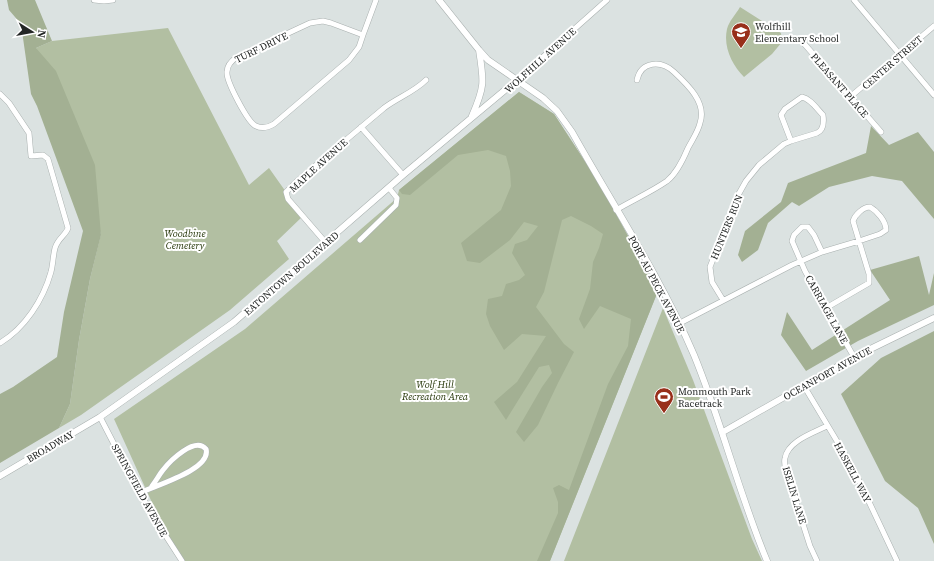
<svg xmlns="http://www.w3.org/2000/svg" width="934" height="561" font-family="'Source Serif 4',serif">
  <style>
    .green { fill: #b2bfa2 }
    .forest { fill: #a3b093 }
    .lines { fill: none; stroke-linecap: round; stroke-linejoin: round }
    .minor-casing { stroke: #a9b0af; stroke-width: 6 }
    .tertiary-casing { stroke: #a9b0af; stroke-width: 7 }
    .minor { stroke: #fff; stroke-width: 5 }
    .tertiary { stroke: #fff; stroke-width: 6 }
    .labels { text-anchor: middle; stroke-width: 4; stroke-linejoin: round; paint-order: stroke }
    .poi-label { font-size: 10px; fill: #232625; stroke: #fff; text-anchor: start }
    .street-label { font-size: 10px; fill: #232625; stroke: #fff }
    .park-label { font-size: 10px; font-style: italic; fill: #1f3000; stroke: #fff }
  </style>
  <rect width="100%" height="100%" fill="#dbe2e1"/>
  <!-- green -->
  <path class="green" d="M740 7 781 33 782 42 772 54 744 77C732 65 723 47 727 29 729 21 736 14 740 7Z
    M168 28 249 185 269 168 303 216 277 241 289 259 230 310 81 415 59 428 70 404 79 340 90 279 101 234 36 48 52 41Z
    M519 92 554 114 599 183 658 291 550 561H183L169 540 114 419 245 329 397 198 399 190Z
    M663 308 693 380 752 539 762 561H564Z"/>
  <!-- forest -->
  <path class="forest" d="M7 0H35L52 41 36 48 56 71 95 165 101 235 90 279 79 340 70 404 59 428 0 463V394L13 387 57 357 64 312 83 231 37 106 31 94 21 24 9 10Z
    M519 92 554 114 599 183 658 291 550 561H537L558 513V502L553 488 559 485 569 490 608 384 628 346 631 319 600 306 584 329 579 319 590 289 593 262 599 248 603 234 591 226 571 216 562 220 544 292 536 307 564 344 574 352 558 383 538 425 524 442 516 432 542 387 552 373 549 365 539 367 506 420 494 402 517 382 546 336 522 334 504 350 490 326 486 314 488 299 502 296 506 284 519 280 525 275 512 253 515 244 527 240 538 226 524 222 510 240 480 263 467 261 461 243 501 210 511 186 510 171 506 156 488 150 458 155 410 195 402 194 399 190Z
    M871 126 889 145 918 132 934 152V219L902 181 872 176 829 187 799 206 792 202 768 223 758 250 742 262 738 255 745 231 781 202 788 183 866 153Z
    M919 256 929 295 934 273V305L858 341 806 371 781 335 787 312 812 350 890 300 870 270Z
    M934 331V544L918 508 885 481 841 394 881 358Z"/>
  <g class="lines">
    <defs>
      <path id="minor" d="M94 0 104 1 113 0
        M854 0 934 95
        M323 21 331 23 363 35 359 47 349 60 274 124C269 127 262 129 256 126 248 123 226 81 227 72 227 65 231 61 237 57L310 23Z
        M363 35 376 0
        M800 39 881 132
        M517 80 607 0
        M0 94 9 103 29 133 31 156 43 155 48 159 68 228C66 235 58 238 55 248 53 256 53 264 51 272 43 300 25 328 0 343
        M802 97C811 99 817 109 823 115 824 122 824 130 817 133L791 141 781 115 785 109Z
        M850 97 934 26
        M361 127 403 175
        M870 207C877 211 886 221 886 230L880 234 859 241 853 221C855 215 863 207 870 207Z
        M616 210C633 200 651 192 667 181 677 173 683 160 688 148 692 140 698 132 700 123 707 103 688 85 674 72 661 60 641 61 637 80
        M360 240 396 205 397 198 389 188
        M326 243 288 199 286 192 296 182 384 108C397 98 414 92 426 80
        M822 252 814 235 808 227H802L794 235 792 241 805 271 854 357
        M723 300 712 282 710 267 737 197 746 181 759 165 784 144 791 141
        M680 323 792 265 822 252 859 241 869 274V283L826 308
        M804 386 853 468 897 561
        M100 417 130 475 153 516 182 561
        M140 493C153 486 212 470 206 449 195 436 170 461 163 470 159 475 156 481 152 486
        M817 561 810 546 786 471C785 467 784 462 785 458 788 441 813 433 827 426"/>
      <path id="tertiary" d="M439 0 479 50 488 60 543 98 557 111 572 132C613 205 661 278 694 355 722 423 739 494 767 561
        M472 116C485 86 484 82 479 50
        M723 432 854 357 934 318
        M0 476 100 417 234 322 403 175 517 80"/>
    </defs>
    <!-- minor casing -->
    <use href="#minor" class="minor-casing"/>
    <!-- tertiary casing -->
    <use href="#tertiary" class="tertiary-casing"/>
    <!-- minor -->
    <use href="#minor" class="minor"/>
    <!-- tertiary -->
    <use href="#tertiary" class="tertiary"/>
  </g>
  <!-- icons -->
  <defs>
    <symbol id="school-pin" viewBox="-11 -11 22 30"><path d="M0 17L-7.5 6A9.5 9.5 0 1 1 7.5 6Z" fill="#982f1a" stroke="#fff"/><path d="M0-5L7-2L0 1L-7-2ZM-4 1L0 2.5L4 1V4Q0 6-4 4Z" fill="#fff"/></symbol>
    <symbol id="stadium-pin" viewBox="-11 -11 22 30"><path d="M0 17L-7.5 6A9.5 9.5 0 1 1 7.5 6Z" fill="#982f1a" stroke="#fff"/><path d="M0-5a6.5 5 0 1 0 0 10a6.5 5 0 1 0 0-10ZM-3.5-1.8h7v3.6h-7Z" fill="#fff"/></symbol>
  </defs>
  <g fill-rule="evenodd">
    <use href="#school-pin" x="730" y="21" width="22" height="30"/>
    <use href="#stadium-pin" x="653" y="386" width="22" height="30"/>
  </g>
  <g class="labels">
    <!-- poi labels -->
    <g class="poi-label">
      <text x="755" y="30">Wolfhill<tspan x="755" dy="12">Elementary School</tspan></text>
      <text x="678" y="395">Monmouth Park<tspan x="678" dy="12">Racetrack</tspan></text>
    </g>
    <!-- street labels -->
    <g class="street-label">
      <text transform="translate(261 47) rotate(-26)" y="4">TURF DRIVE</text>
      <text transform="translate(540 60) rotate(-42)" y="4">WOLFHILL AVENUE</text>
      <text transform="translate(892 62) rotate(-41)" y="4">CENTER STREET</text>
      <text transform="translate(840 85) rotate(49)" y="4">PLEASANT PLACE</text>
      <text transform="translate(318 165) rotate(-42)" y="4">MAPLE AVENUE</text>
      <text transform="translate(726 227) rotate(-68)" y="4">HUNTERS RUN</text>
      <text transform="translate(291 273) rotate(-41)" y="4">EATONTOWN BOULEVARD</text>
      <text transform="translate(657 284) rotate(62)" y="4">PORT AU PECK AVENUE</text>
      <text transform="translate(827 309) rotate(61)" y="4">CARRIAGE LANE</text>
      <text transform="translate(827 373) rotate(-29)" y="4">OCEANPORT AVENUE</text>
      <text transform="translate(50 446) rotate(-30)" y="4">BROADWAY</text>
      <text transform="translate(853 472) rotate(62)" y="4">HASKELL WAY</text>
      <text transform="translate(140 490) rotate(61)" y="4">SPRINGFIELD AVENUE</text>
      <text transform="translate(795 495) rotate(73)" y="4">ISELIN LANE</text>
    </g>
    <!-- park labels -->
    <g class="park-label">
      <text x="185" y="237">Woodbine<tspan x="185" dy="12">Cemetery</tspan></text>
      <text x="435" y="388">Wolf Hill<tspan x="435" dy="12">Recreation Area</tspan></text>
    </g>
  </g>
  <!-- north arrow -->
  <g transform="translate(32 32) rotate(101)" stroke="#ffffff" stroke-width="3" paint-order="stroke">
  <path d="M0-3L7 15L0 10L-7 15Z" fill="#232625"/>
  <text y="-6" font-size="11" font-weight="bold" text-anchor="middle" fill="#232625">N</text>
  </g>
</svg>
